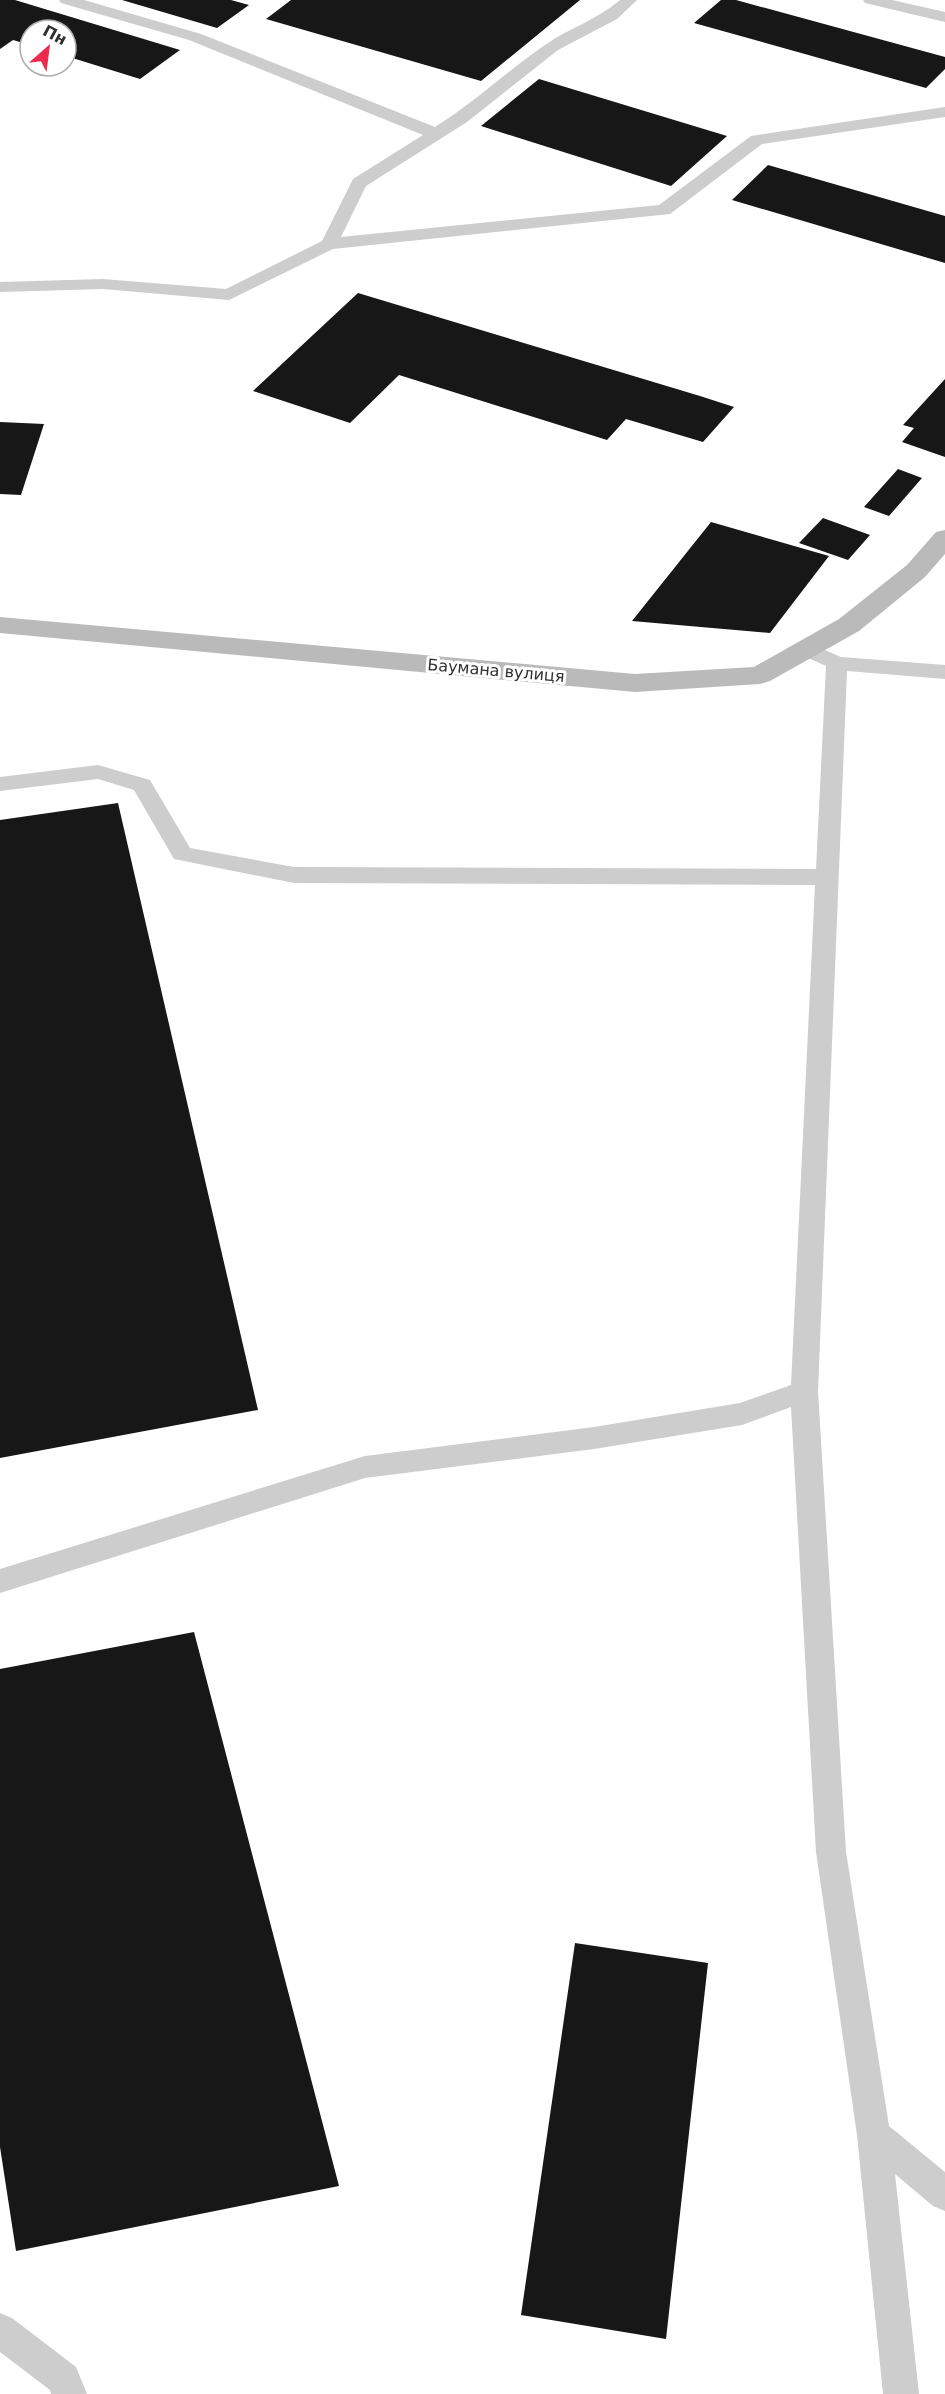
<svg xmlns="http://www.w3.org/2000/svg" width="945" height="2394" font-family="'DejaVu Sans',sans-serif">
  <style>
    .building { fill: #171717 }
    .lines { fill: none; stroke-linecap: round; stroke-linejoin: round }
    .service { fill: #cdcdcd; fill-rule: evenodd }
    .secondary { fill: #bababa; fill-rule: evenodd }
    .labels { text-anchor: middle; stroke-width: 6; stroke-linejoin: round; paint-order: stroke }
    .street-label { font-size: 16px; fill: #303030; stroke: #fff }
  </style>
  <rect width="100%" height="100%" fill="#fff"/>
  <!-- building -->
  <path class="building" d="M0 0H15L180 50 140 79 66 56V30H30V45L13 40 0 49Z
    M122 0H231L249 5 217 28Z
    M291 0H580L481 81 266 19Z
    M721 0H736L945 57V69L926 88 694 23Z
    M539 79 727 136 671 186 481 126Z
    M768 165 945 216V263L732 200Z
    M358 293 700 396 734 407 703 442 626 419 607 440 399 375 350 423 253 391Z
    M945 379V457L902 442 914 428 903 425Z
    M0 422 44 424 21 495 0 494Z
    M898 469 922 478 889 516 864 507Z
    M823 518 870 535 848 560 799 543Z
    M711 522 829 556 770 633 632 621Z
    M118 803 258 1410 0 1458V820Z
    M194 1632 339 2186 16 2251 0 2147V1669Z
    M575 1943 708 1963 666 2339 521 2315Z"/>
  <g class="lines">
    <!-- service -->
    <path class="service" d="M59 0H84L201 34 435 127C474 103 507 71 545 45 569 28 597 20 620 0H637L617 19 558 50 467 122 366 186 341 237 659 205 751 136 945 107V117L762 144 670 214 333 249 229 300 103 289 0 292V282L103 279 226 289 322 241 353 179 423 135 189 40 61 3Z
      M863 0H892L945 12V22L865 3Z
      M806 642 841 657 945 665V679L847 671 818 1391 846 1852 889 2126 945 2172V2211L933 2206 895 2174 919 2394H883L857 2135 816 1852 791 1407 742 1425 594 1449 365 1478 0 1593V1569L365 1456 594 1427 740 1403 791 1385 815 885 294 883 174 859 134 790 98 779 0 791V777L98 765 150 780 190 848 294 867 816 869 826 666 799 654 795 649 799 644Z
      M0 2313 12 2318 76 2367 87 2394H51L50 2390 0 2352Z"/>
    <!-- secondary -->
    <path class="secondary" d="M945 530V554L925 577 859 631 770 681 760 684 635 692 0 633V617L635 674 754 667 839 619 907 565 936 532Z"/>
  </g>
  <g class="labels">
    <!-- street labels -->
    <g class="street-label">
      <text transform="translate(496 670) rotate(5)" y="6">Баумана вулиця</text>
    </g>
  </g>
  <!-- north arrow -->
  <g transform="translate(48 48) rotate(28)"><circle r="28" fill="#ffffff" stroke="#acacac" stroke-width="1.5"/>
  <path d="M0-4.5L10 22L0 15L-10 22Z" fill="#ee2b4c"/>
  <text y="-9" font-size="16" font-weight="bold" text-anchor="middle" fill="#303030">Пн</text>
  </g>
</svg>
